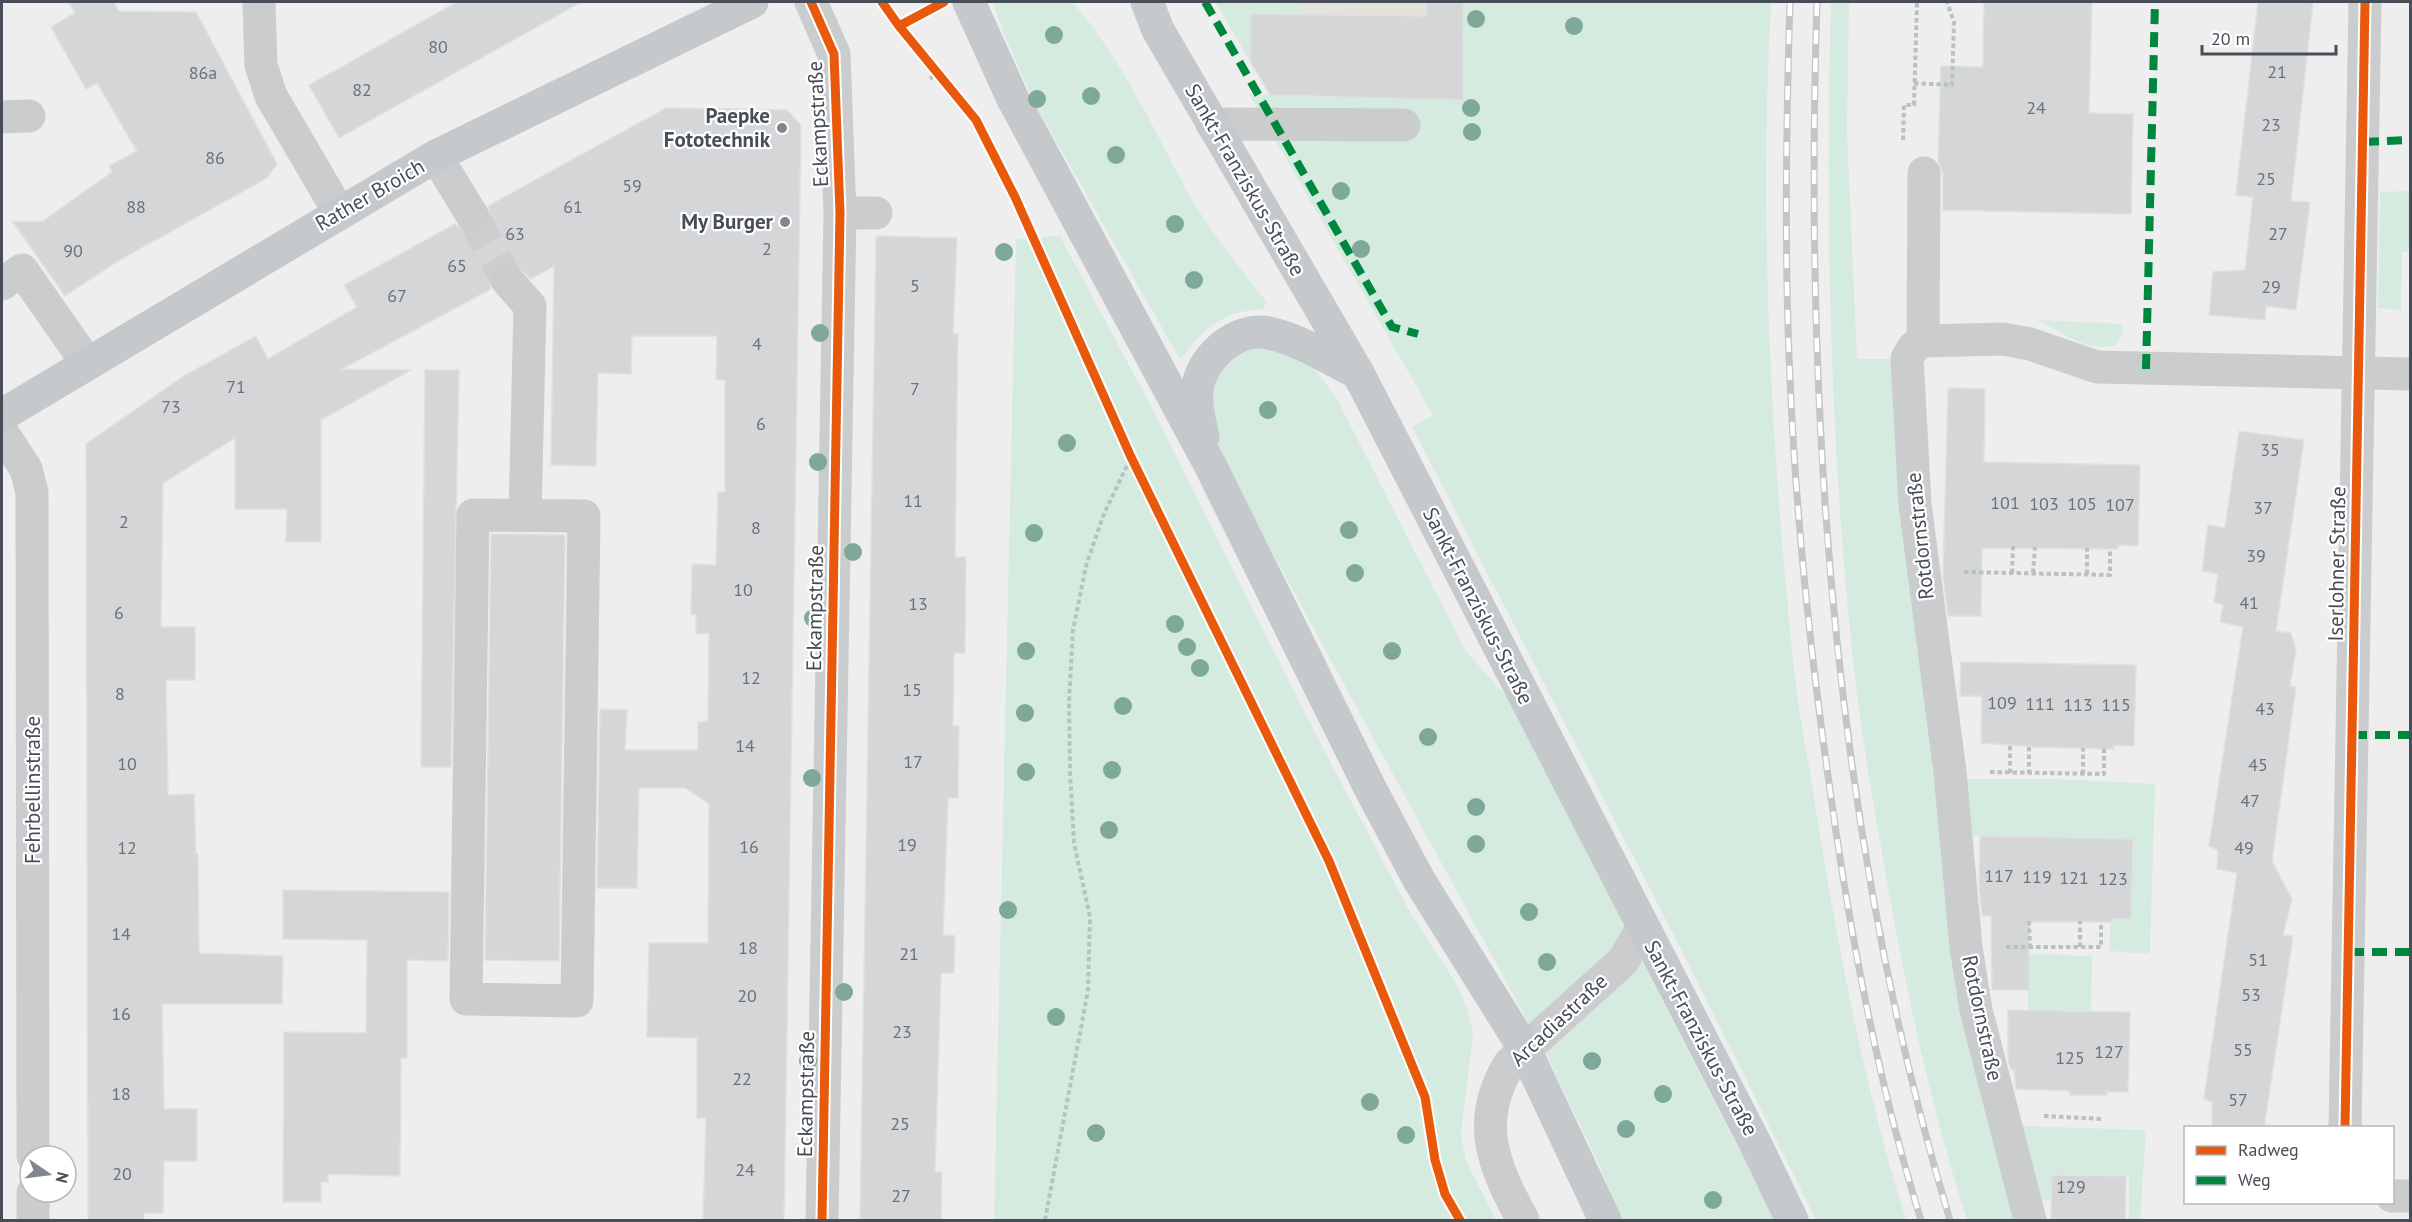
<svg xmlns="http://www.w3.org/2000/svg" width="2412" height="1222" font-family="'PT Sans',sans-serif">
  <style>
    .commercial { fill: #e3e2db }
    .green { fill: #d5ebe0 }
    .building { fill: #d5d6d8; stroke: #dfe0e1; stroke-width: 1.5 }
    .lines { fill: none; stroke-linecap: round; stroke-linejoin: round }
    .minor-tunnel { stroke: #cdced0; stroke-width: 33; stroke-dasharray: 33 16; stroke-linecap: butt }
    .path { stroke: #b8c2c0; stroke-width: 4; stroke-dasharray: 4.5 3; stroke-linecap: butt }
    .minor { stroke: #caccce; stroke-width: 33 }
    .major { stroke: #c6c9cb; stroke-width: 33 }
    .rail-casing { stroke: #c4c5c7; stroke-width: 7 }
    .rail { stroke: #fff; stroke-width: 4.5; stroke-dasharray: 14; stroke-linecap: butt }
    .quiet { stroke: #00873e; stroke-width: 8; stroke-dasharray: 15 8; stroke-linecap: butt }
    .cycleway-casing { stroke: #fff; stroke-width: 13 }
    .cycleway { stroke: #e8590c; stroke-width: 9 }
    .tree { fill: #7ea898 }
    .poi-dot { fill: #81868c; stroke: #fff; stroke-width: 2 }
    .labels { text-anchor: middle; stroke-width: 4.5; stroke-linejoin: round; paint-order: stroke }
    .number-label { font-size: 18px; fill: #6c7279 }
    .poi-label { font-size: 21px; font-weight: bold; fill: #474e58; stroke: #fff; text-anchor: end }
    .street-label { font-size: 21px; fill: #474e58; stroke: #fff }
  </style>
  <rect width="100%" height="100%" fill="#eee"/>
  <!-- commercial -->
  <path class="commercial" d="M1299 2H1464V44L1350 42 1298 15Z"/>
  <!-- green -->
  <path class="green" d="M993 2H1072C1123 59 1154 131 1191 198 1213 235 1240 269 1267 302L1263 309C1226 311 1203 327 1183 357L1179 358 1034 102 1003 32Z
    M1215 2H1299L1298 15 1251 14 1250 61Z
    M1464 2H1671V9L1672 2H1771C1759 223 1771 448 1794 669 1799 716 1809 763 1816 810 1838 948 1864 1086 1906 1220H1816L1686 959 1412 427 1433 415 1249 94 1462 100Z
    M1831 2H1849L1847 132 1857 359H1900L2017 1220H1967C1929 1102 1904 981 1883 859 1872 796 1861 733 1854 669 1830 447 1825 225 1831 2Z
    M2410 191V252H2402L2401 310 2378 308 2380 192Z
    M1060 236 1144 393 1328 758 1410 912 1457 985 1468 1010 1473 1034 1461 1134 1466 1161 1496 1220H994L1016 239Z
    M2037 320 2123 324V332L2116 345C2088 354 2061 331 2037 320Z
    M1268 344 1314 368 1337 399 1465 650 1514 705 1626 926 1621 951 1533 1031 1211 440V378L1223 359Z
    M1965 779H2059L2155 784 2150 954 2109 951 2111 919 2133 839 1970 836Z
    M2029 954 2092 956 2091 1012 2028 1021Z
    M1631 958 1643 963 1775 1220H1621L1599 1164 1543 1048Z
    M2022 1126 2146 1130 2140 1220H2129V1176L2052 1175V1200L2038 1199Z"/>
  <!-- building -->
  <path class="building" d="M69 2H113L119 11 196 12 277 164 267 178 118 261 65 296 13 222 43 221 112 172 109 166 137 151 97 83 86 89 51 27 75 13Z
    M457 2H581L339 138 309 85Z
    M1426 2H1463V100L1270 95 1250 61 1251 14 1426 16Z
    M1984 2H2092L2089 113 2133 114 2131 214 1943 210V173L1938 161 1941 66 1983 67Z
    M2258 2H2313L2291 201 2310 202 2296 310 2266 306 2265 320 2209 315 2213 272 2245 270 2253 197 2236 195Z
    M666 108 787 110 801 125 784 1221H703L706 1118H697V1038L647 1037 649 943H708L709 804 685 788H639L637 888H597L600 709 627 710 625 750H698V722L708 721 709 633 696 634V614H691L692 564 716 565 718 492H725V380H716L717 336H632L631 374 598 373 596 466 551 465 554 266 531 279 513 262H504L495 266 489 274 491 289 342 369 411 370 321 420V542H286L287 509H235V438L163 483 161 627H195V680H166L168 795 194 794 196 854H198L199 953 283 956 282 1004H162L164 1109H197V1161H164L163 1213H144V1221H88L86 444 184 376 256 336 268 359 357 307 344 285 455 224 464 232 472 234 481 231 489 223 491 215 488 206Z
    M876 236 957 238 953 334H958L955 557H966L965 653H954L953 726H959L958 798H948L943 935 955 936 954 973H941L935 1172H942L941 1221H860Z
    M425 370H459L451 767H421Z
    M1948 388 1985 389 1984 462 2140 465 2138 546 2118 545V549L1982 548 1981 616H1948L1943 576Z
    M2239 431 2304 440 2276 631 2291 633 2296 650 2290 686 2296 687 2272 861 2292 899 2283 935 2293 936 2264 1128H2212V1102L2204 1098 2237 873 2217 869 2218 850 2209 846 2243 627 2220 622 2223 605 2214 602 2218 574 2202 571 2208 525 2225 528Z
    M491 534 565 535 559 961 485 960Z
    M1961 662 2136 665 2134 746 2114 745V749L2036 747 1981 743 1982 696H1960Z
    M1980 836 2133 839 2131 919H2111V922H2029V990H1992L1991 916H1982L1979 885Z
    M283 890 449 892 448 961 407 960V1058H401L400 1176 328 1174V1182H321V1202H283L284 1032 366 1033 367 940 283 939Z
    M2008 1010 2130 1012 2128 1092H2107V1095H2070V1091L2016 1089 2014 1070H2011L2008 1060Z
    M2052 1175 2126 1176 2125 1221H2051Z"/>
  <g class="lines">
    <!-- minor-tunnel -->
    <path class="minor-tunnel" d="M472 215 507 280"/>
    <!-- path -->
    <path class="path" d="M930 79 936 73
      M1914 83 1952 85 1954 22 1947 2
      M1903 140 1904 105H1914L1917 2
      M1964 572 2110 575V549
      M2012 573 2013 546
      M2033 573 2035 547
      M2087 574V548
      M2010 746V773
      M2029 747V773
      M1990 772 2104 774V748
      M2083 774V748
      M2029 921 2030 947
      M2006 947H2101V922
      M2080 947V921
      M2044 1116 2102 1119
      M1045 1220 1088 990 1090 917 1074 843 1070 771 1069 701 1073 630 1086 566 1103 516 1131 457"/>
    <!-- minor -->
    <path class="minor" d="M259 2 261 65 271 96 339 212
      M811 2 834 54 840 213 822 1220
      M2 117 29 116
      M1212 124 1404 125
      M436 156 472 215
      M840 213H876
      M507 280 530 306 525 516
      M2 284 22 270 87 363
      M1923 341 1924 173
      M2 432 26 469 32 492 33 1156
      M473 515 584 516 577 1001 466 999Z
      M2345 1128 2365 2
      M33 1192V1220
      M2392 1196H2410
      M1523 1220C1493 1165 1474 1121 1510 1063L1623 961 1643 927
      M2030 1220 1976 1010 1966 947 1950 772 1915 504 1907 358 1914 347 1923 341 2003 339 2030 344 2097 367 2410 374"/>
    <!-- major -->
    <path class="major" d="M969 2 1012 97 1210 465 1371 790 1419 880 1525 1050 1605 1220
      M1147 2 1158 30 1358 373 1755 1143 1792 1220
      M2 415 436 156 752 2
      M1203 437C1200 422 1195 406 1197 391 1200 359 1235 326 1269 333 1300 340 1330 359 1358 373"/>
    <defs>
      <path id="rail" d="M1790 2C1786 127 1784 253 1790 379 1796 519 1811 659 1831 797 1851 940 1878 1083 1921 1220
        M1817 2C1804 406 1832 831 1950 1220"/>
    </defs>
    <!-- rail casing -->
    <use href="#rail" class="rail-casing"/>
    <!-- rail -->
    <use href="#rail" class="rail"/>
    <!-- quiet -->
    <path class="quiet" d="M1205 2 1392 327 1418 334
      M2364 142 2410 140
      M2146 369 2155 2
      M2352 735H2410
      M2349 952H2410"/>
    <defs>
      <path id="cycleway" d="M811 2 834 54 840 213 822 1220
        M882 2 899 26 944 2
        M899 26 976 120 1015 197 1131 457 1329 861 1425 1097 1435 1160 1445 1194 1460 1220
        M2345 1128 2365 2"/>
    </defs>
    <!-- cycleway casing -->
    <use href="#cycleway" class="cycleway-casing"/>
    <!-- cycleway -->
    <use href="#cycleway" class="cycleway"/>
  </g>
  <!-- trees -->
  <g class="tree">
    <circle cx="1476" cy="19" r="9"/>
    <circle cx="1574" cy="26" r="9"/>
    <circle cx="1054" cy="35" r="9"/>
    <circle cx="1091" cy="96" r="9"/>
    <circle cx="1037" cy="99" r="9"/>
    <circle cx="1471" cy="108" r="9"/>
    <circle cx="1472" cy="132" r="9"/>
    <circle cx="1116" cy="155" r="9"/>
    <circle cx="1341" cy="191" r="9"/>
    <circle cx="1175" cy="224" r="9"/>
    <circle cx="1361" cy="249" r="9"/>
    <circle cx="1004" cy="252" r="9"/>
    <circle cx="1194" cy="280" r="9"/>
    <circle cx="820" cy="333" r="9"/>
    <circle cx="1268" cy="410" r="9"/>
    <circle cx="1067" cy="443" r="9"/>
    <circle cx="818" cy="462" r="9"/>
    <circle cx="1349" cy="530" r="9"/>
    <circle cx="1034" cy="533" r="9"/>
    <circle cx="853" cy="552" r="9"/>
    <circle cx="1355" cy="573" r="9"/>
    <circle cx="813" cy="618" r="9"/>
    <circle cx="1175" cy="624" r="9"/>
    <circle cx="1187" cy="647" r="9"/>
    <circle cx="1026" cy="651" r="9"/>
    <circle cx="1392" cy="651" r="9"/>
    <circle cx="1200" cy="668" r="9"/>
    <circle cx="1123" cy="706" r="9"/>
    <circle cx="1025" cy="713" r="9"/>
    <circle cx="1428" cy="737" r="9"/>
    <circle cx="1112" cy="770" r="9"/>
    <circle cx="1026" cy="772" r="9"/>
    <circle cx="812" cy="778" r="9"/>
    <circle cx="1476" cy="807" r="9"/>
    <circle cx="1109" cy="830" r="9"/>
    <circle cx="1476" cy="844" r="9"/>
    <circle cx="1008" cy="910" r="9"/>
    <circle cx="1529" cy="912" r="9"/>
    <circle cx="1547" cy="962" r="9"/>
    <circle cx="844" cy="992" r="9"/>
    <circle cx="1056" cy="1017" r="9"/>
    <circle cx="808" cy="1061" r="9"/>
    <circle cx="1592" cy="1061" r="9"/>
    <circle cx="1663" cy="1094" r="9"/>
    <circle cx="1370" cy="1102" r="9"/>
    <circle cx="1626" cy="1129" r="9"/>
    <circle cx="1096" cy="1133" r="9"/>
    <circle cx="1406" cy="1135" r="9"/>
    <circle cx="1713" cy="1200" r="9"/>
  </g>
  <!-- markers -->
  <g class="poi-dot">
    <circle cx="782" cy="128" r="6"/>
    <circle cx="785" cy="222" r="6"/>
  </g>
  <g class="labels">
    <!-- number labels -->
    <g class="number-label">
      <text x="438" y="53">80</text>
      <text x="2277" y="78">21</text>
      <text x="203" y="79">86a</text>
      <text x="362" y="96">82</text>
      <text x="2036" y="114">24</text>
      <text x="2271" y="131">23</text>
      <text x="215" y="164">86</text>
      <text x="2266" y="185">25</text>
      <text x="632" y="192">59</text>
      <text x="136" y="213">88</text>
      <text x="573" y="213">61</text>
      <text x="515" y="240">63</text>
      <text x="2278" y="240">27</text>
      <text x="767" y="255">2</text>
      <text x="73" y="257">90</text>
      <text x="457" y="272">65</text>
      <text x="915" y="292">5</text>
      <text x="2271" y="293">29</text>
      <text x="397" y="302">67</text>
      <text x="757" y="350">4</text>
      <text x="236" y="393">71</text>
      <text x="915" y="395">7</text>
      <text x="171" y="413">73</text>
      <text x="761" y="430">6</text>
      <text x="2270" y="456">35</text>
      <text x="913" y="507">11</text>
      <text x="2005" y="509">101</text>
      <text x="2044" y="510">103</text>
      <text x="2082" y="510">105</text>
      <text x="2120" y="511">107</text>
      <text x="2263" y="514">37</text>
      <text x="124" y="528">2</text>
      <text x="756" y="534">8</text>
      <text x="2256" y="562">39</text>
      <text x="743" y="596">10</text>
      <text x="2249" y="609">41</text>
      <text x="918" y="610">13</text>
      <text x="119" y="619">6</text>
      <text x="751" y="684">12</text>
      <text x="912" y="696">15</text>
      <text x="120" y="700">8</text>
      <text x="2002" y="709">109</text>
      <text x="2040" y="710">111</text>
      <text x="2078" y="711">113</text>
      <text x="2116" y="711">115</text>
      <text x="2265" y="715">43</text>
      <text x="745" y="752">14</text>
      <text x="913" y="768">17</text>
      <text x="127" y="770">10</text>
      <text x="2258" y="771">45</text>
      <text x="2250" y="807">47</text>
      <text x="907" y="851">19</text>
      <text x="749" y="853">16</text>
      <text x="127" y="854">12</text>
      <text x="2244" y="854">49</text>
      <text x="1999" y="882">117</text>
      <text x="2037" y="883">119</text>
      <text x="2074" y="884">121</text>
      <text x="2113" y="885">123</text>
      <text x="121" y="940">14</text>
      <text x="748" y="954">18</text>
      <text x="909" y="960">21</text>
      <text x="2258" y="966">51</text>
      <text x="2251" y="1001">53</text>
      <text x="747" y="1002">20</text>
      <text x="121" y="1020">16</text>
      <text x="902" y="1038">23</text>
      <text x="2243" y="1056">55</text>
      <text x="2109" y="1058">127</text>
      <text x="2070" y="1064">125</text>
      <text x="742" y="1085">22</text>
      <text x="121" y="1100">18</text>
      <text x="2238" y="1106">57</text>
      <text x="900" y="1130">25</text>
      <text x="745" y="1176">24</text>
      <text x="122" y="1180">20</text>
      <text x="2071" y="1193">129</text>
      <text x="901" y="1202">27</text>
    </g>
    <!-- poi labels -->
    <g class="poi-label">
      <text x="770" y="123">Paepke<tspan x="770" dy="24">Fototechnik</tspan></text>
      <text x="773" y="229">My Burger</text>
    </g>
    <!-- street labels -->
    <g class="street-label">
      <text transform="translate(818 124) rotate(-93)" y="7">Eckampstraße</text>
      <text transform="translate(1245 180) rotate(60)" y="7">Sankt-Franziskus-Straße</text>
      <text transform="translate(370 195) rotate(-30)" y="7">Rather Broich</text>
      <text transform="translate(1920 536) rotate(-96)" y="7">Rotdornstraße</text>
      <text transform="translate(2337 564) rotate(-89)" y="7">Iserlohner Straße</text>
      <text transform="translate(1478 606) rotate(63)" y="7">Sankt-Franziskus-Straße</text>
      <text transform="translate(815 608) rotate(-89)" y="7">Eckampstraße</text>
      <text transform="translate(33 790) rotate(-90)" y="7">Fehrbellinstraße</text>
      <text transform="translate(1982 1018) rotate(78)" y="7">Rotdornstraße</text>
      <text transform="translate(1559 1020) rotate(-43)" y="7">Arcadiastraße</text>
      <text transform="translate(1701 1038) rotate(62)" y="7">Sankt-Franziskus-Straße</text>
      <text transform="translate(806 1094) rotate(-89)" y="7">Eckampstraße</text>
    </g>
  </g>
  <!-- border -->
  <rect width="2412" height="1222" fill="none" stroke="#474e58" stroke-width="6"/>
  <!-- legend -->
  <rect x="2184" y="1126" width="210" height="78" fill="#ffffff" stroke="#b5b8bc" stroke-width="1.5"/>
  <rect x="2196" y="1146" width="30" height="9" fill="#e8590c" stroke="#b5b8bc" stroke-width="1.5"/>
  <text x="2238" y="1156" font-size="18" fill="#474e58">Radweg</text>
  <rect x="2196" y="1176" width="30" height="9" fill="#00873e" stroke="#b5b8bc" stroke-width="1.5"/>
  <text x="2238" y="1186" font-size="18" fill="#474e58">Weg</text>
  <!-- north arrow -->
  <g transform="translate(48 1174) rotate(104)"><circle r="28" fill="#ffffff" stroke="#b5b8bc" stroke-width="1.5"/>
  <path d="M0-4.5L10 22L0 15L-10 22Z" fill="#81868c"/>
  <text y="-9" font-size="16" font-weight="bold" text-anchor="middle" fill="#474e58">N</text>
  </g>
  <!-- scale -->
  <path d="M2202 45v9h134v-9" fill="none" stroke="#474e58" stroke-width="3"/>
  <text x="2211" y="45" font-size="18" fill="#474e58" stroke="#ffffff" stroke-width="4.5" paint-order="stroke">20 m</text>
</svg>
